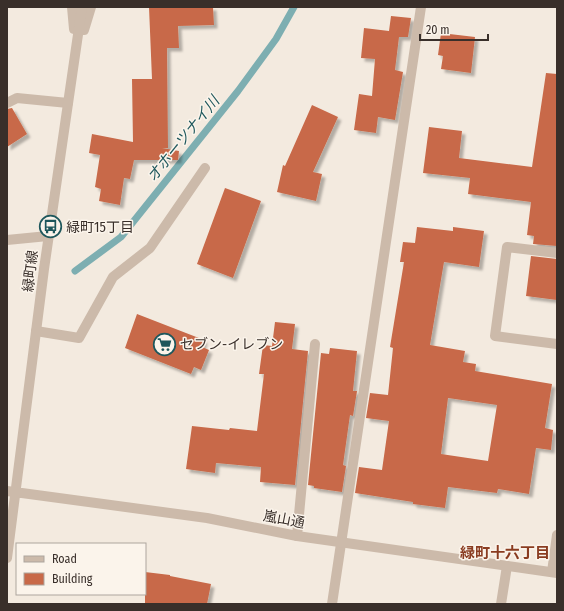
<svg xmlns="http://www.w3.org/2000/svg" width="564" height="611" font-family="'Fira Sans Condensed','Noto Sans JP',sans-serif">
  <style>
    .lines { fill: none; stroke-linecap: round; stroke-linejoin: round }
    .stream { stroke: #7daeb1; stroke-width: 7 }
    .building { fill: #c86948; fill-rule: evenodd; filter: url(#shadow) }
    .service { stroke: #ccbaaa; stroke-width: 10 }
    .minor { stroke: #ccbaaa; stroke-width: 10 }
    .tertiary { stroke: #ccbaaa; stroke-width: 10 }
    .labels { text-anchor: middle; stroke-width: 3; stroke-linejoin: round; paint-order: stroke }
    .poi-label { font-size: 14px; fill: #392f2a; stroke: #fbf4eb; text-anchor: start }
    .street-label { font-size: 14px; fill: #392f2a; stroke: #fbf4eb }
    .water-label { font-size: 15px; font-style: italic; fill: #1e575c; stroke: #fbf4eb }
    .neighbourhood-label { font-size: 15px; font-weight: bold; fill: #8a3c21; stroke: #fbf4eb }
  </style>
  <defs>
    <filter id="shadow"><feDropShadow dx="3.5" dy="3.5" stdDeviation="1" flood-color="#0004"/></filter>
  </defs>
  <rect width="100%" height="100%" fill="#f3eadf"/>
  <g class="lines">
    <!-- stream -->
    <path class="stream" d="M75 271 121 237 238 91 276 39 294 7"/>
  </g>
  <!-- building -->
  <path class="building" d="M149 7H213L214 25 178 26 179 48H167L168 148H162L179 151 178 160H134L130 179 124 178 120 205 99 201 101 189 95 187 100 155 89 153 92 134 133 142 132 79H152Z
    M391 16 411 18 408 37H399L395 70 403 72 395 120 378 117 376 133 354 130 359 94 372 96 375 59 361 58 364 28 389 31Z
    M441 33 475 37 471 73 441 69 443 56 438 55Z
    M546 73 557 74V246L533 244 534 236 527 235 531 202 468 194 470 178 423 173 429 127 462 131 459 158 532 167Z
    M312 105 338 117 313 172 322 174 316 201 277 192 283 165 285 166Z
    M12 108 27 134 7 147V109Z
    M225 188 261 201 233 278 197 264Z
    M417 227 453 231V227L484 231 479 267 444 262 430 345 465 351 463 362 476 364 475 371 552 384 545 428 553 430 551 450 536 448 529 494 498 489 497 493 448 487 445 508 413 504V502L355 493 359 467 382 470 389 421 366 418 370 393 388 395 393 348 390 347 404 262H400L403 242 415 243ZM448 398 497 405 488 461 441 454Z
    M531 256 557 259V300L526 296Z
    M137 314 204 340 202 347 209 350 201 370 194 367 191 374 125 348Z
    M275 322 295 324 292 349 308 351 295 485 260 482 261 467 216 463 215 473 186 469 192 426 229 430 230 428 257 431 264 374H259L263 345 272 346Z
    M330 348 357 351 353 391H357L353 416 350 415 343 465 346 466 342 492 314 488V486L308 485 321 353 329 354Z
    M145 572 170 575V576L211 584 207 604H145Z"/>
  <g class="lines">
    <!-- service -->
    <path class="service" d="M7 103 17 98 68 103
      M7 240 48 236
      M36 331 79 338 113 277 150 248 205 168"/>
    <!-- minor -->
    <path class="minor" d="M72 7 74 29 84 30 91 7
      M557 253 507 247 495 336 557 344
      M297 536 315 344
      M552 572 557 535
      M332 604 421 7
      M501 604 507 566"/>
    <!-- tertiary -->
    <path class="tertiary" d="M7 491 207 518 297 536 557 573
      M7 558 44 269 82 7"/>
  </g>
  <!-- icons -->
  <defs>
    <symbol id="bus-ring" viewBox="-11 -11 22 22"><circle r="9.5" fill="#fbf4eb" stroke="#1e575c" stroke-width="1.5"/><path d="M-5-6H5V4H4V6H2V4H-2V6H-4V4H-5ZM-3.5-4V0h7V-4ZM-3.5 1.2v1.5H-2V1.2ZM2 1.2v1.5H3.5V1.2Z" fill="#1e575c"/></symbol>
    <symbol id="supermarket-ring" viewBox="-11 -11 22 22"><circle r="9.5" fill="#fbf4eb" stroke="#1e575c" stroke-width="1.5"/><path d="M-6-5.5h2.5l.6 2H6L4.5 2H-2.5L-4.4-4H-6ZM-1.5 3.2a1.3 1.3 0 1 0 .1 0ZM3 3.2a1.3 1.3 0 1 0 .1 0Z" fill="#1e575c"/></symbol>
  </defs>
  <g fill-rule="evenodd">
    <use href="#bus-ring" x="38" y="214" width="25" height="25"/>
    <use href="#supermarket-ring" x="152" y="332" width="25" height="25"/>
  </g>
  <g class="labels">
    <!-- poi labels -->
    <g class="poi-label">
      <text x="66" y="232">緑町15丁目</text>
      <text x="180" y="349">セブン-イレブン</text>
    </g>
    <!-- street labels -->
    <g class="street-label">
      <text transform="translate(30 271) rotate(-83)" y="5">緑町線</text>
      <text transform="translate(284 519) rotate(11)" y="5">嵐山通</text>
    </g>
    <!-- water labels -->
    <g class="water-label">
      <text transform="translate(183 139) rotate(-51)" y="5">オホーツナイ川</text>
    </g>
    <!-- neighbourhood labels -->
    <g class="neighbourhood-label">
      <text x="505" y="558">緑町十六丁目</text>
    </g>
  </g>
  <!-- border -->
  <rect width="564" height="611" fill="none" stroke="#392f2a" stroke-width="16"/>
  <!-- legend -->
  <rect x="16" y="543" width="130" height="52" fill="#fbf4eb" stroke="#ada59e"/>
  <rect x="24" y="556" width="20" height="6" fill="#ccbaaa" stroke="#ada59e"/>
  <text x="52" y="563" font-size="12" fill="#392f2a">Road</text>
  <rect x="24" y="573" width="20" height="12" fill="#c86948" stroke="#ada59e"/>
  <text x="52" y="583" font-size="12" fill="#392f2a">Building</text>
  <!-- scale -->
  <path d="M420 34v6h68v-6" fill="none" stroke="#392f2a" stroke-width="2"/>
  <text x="426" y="34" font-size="12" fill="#392f2a" stroke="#fbf4eb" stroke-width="3" paint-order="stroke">20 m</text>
</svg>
